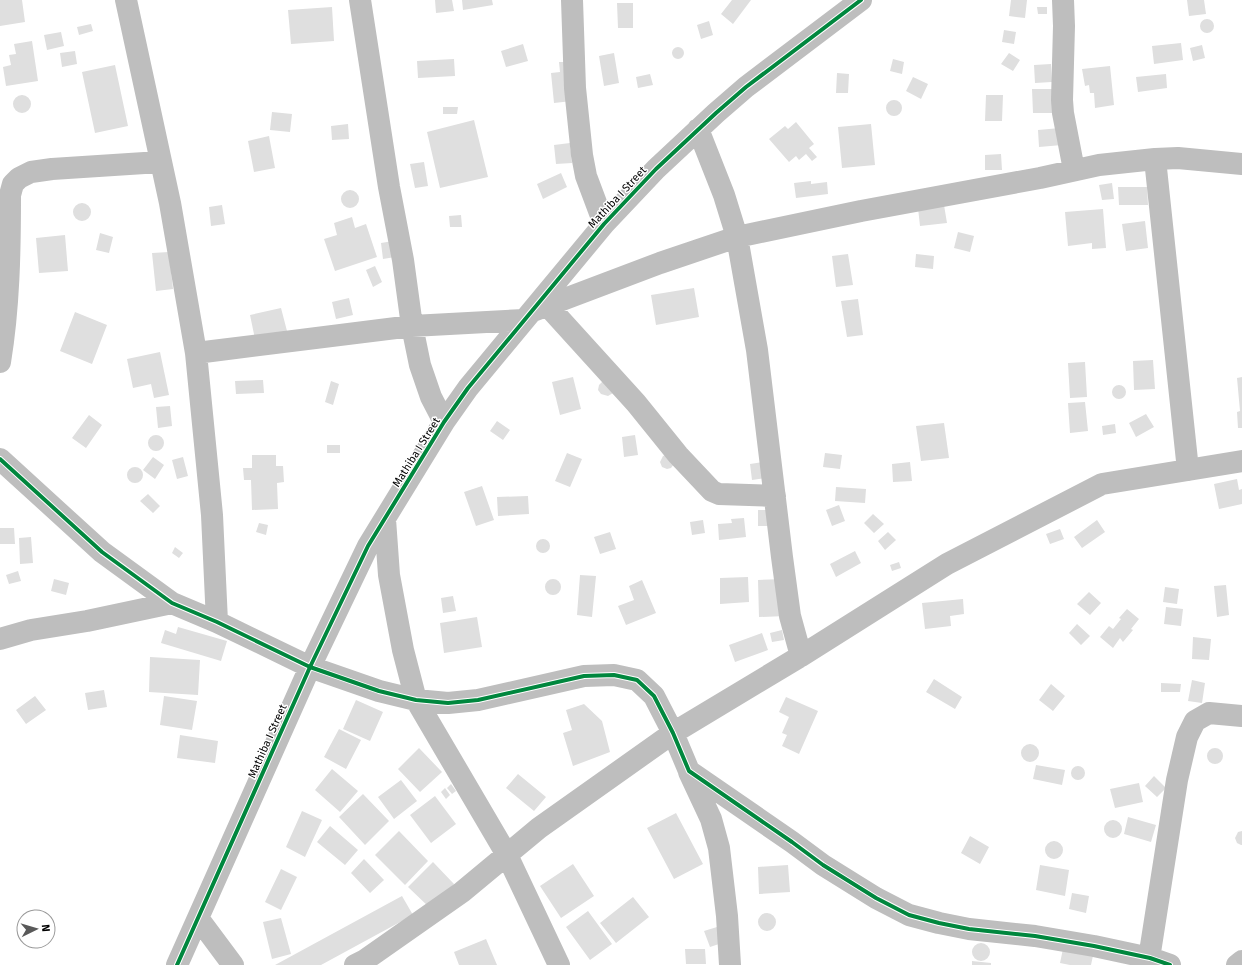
<svg xmlns="http://www.w3.org/2000/svg" width="1242" height="965" font-family="'Fira Sans',sans-serif">
  <style>
    .building { fill: #dfdfdf }
    .lines { fill: none; stroke-linecap: round; stroke-linejoin: round }
    .minor { stroke: #bebebe; stroke-width: 22 }
    .cycleway-casing { stroke: #fff; stroke-width: 6 }
    .cycleway { stroke: #00873e; stroke-width: 4 }
    .labels { text-anchor: middle; stroke-width: 3; stroke-linejoin: round; paint-order: stroke }
    .street-label { font-size: 11px; fill: #000; stroke: #fff }
  </style>
  <rect width="100%" height="100%" fill="#fff"/>
  <!-- building -->
  <path class="building" d="M0 0H22L25 22 0 26Z
    M435 0H452L454 11 436 13Z
    M462 0H492L493 5 463 10Z
    M732 0H751L733 24 721 14Z
    M1011 0H1027L1025 18 1009 16Z
    M1187 0H1204L1206 14 1189 16Z
    M617 3H633V28H618Z
    M332 7 334 41 291 44 288 10Z
    M1037 7H1047V14H1038Z
    M1200 26a7 7 0 1 1 14 0a7 7 0 1 1-14 0Z
    M709 21 713 35 701 39 697 25Z
    M91 24 93 31 79 35 77 27Z
    M1004 30 1016 32 1014 44 1002 42Z
    M61 32 64 46 47 50 44 35Z
    M32 41 38 81 6 86 3 67 11 65 9 55 16 54 14 44Z
    M1181 43 1183 60 1154 64 1152 46Z
    M523 44 528 61 506 67 501 51Z
    M1202 45 1205 58 1193 61 1190 48Z
    M672 53a6 6 0 1 1 12 0a6 6 0 1 1-12 0Z
    M75 51 77 64 62 67 60 53Z
    M614 53 619 83 604 86 599 56Z
    M1009 53 1020 60 1013 71 1001 64Z
    M454 59 455 76 418 78 417 61Z
    M893 59 904 62 902 74 890 71Z
    M559 62H568L572 101 554 103 551 73 560 72Z
    M1051 64 1052 82 1035 83 1034 65Z
    M115 65 128 126 95 133 82 72Z
    M1110 66 1114 105 1095 108 1094 93H1090L1089 85 1085 86 1082 69Z
    M837 73 849 74 848 93H836Z
    M650 74 653 85 638 88 636 77Z
    M1166 74 1167 88 1138 92 1136 77Z
    M913 77 928 84 921 99 906 91Z
    M1032 89H1052L1053 113H1033Z
    M986 95H1003L1002 121H985Z
    M13 104a9 9 0 1 1 18 0a9 9 0 1 1-18 0Z
    M886 108a8 8 0 1 1 16 0a8 8 0 1 1-16 0Z
    M443 107H458L457 114H443Z
    M272 112 292 114 290 132 270 130Z
    M474 120 488 177 440 188 427 132Z
    M796 122 814 144 809 148 817 157 812 161 806 154 799 160 796 156 789 162 769 139 785 126 788 129Z
    M348 124 349 139 332 140 331 126Z
    M871 124 875 165 842 168 838 127Z
    M1060 128 1062 145 1039 147 1038 130Z
    M269 136 275 168 254 172 248 141Z
    M570 143 572 163 556 164 554 145Z
    M1001 154 1002 170H985V155Z
    M424 162 428 186 415 188 410 164Z
    M561 173 567 187 543 199 537 184Z
    M811 181V184L827 182 828 194 796 198 794 183Z
    M1112 183 1114 199 1102 200 1099 185Z
    M1118 187H1147L1148 205H1119Z
    M341 199a9 9 0 1 1 18 0a9 9 0 1 1-18 0Z
    M73 212a9 9 0 1 1 18 0a9 9 0 1 1-18 0Z
    M222 205 225 224 211 226 209 207Z
    M944 205 947 223 920 226 918 208Z
    M1103 209 1106 248 1092 249V243L1068 246 1065 212Z
    M461 215 462 227H450L449 216Z
    M352 217 355 228 366 224 377 257 335 271 324 239 337 235 334 223Z
    M1145 221 1148 248 1126 251 1122 224Z
    M958 232 974 236 970 252 954 248Z
    M100 233 113 237 109 253 96 250Z
    M65 235 68 271 39 273 36 238Z
    M393 241 395 257 383 259 381 243Z
    M169 252 173 289 156 291 152 253Z
    M848 254 853 285 836 287 832 256Z
    M916 254 934 256 933 269 915 267Z
    M375 266 382 282 373 287 366 270Z
    M694 288 699 317 656 325 651 295Z
    M349 298 353 315 336 319 332 302Z
    M858 299 863 335 847 337 841 301Z
    M281 308 287 331 255 339 250 315Z
    M75 312 107 325 92 364 60 351Z
    M160 352 169 395 154 398 151 384 133 388 127 359Z
    M1153 360 1155 389 1134 390 1133 361Z
    M1085 362 1087 397 1070 398 1068 363Z
    M573 377 581 409 560 415 552 382Z
    M1242 377V428H1238L1237 412 1240 411 1237 378Z
    M263 380 264 393 236 394 235 381Z
    M331 381 339 384 333 405 325 402Z
    M603 381 613 393 608 396 601 394 598 390 599 385Z
    M1112 392a7 7 0 1 1 14 0a7 7 0 1 1-14 0Z
    M1085 402 1088 431 1070 433 1068 403Z
    M170 406 172 426 158 428 156 407Z
    M1146 414 1154 427 1136 437 1129 423Z
    M89 415 102 425 86 448 72 438Z
    M497 421 510 430 503 440 490 431Z
    M944 423 949 458 921 461 916 426Z
    M1115 424 1116 433 1103 435 1102 426Z
    M148 443a8 8 0 1 1 16 0a8 8 0 1 1-16 0Z
    M635 435 638 455 624 457 622 437Z
    M327 445H340V453H327Z
    M567 453 582 459 570 487 555 481Z
    M825 453 842 455 840 469 823 467Z
    M668 454 674 464 671 468 667 469 662 467 660 462 663 456Z
    M252 455H276V466H283L284 482 277 483 278 509 252 510 251 480H244L243 468H252Z
    M153 457 164 465 155 479 143 470Z
    M183 457 188 476 177 479 172 460Z
    M763 462 765 478 752 480 750 464Z
    M910 462 912 481 893 482 892 464Z
    M127 475a8 8 0 1 1 16 0a8 8 0 1 1-16 0Z
    M1237 479 1239 490 1242 489V504L1219 509 1214 484Z
    M482 486 494 520 476 526 464 492Z
    M836 487 866 489 865 503 835 501Z
    M148 494 160 506 153 513 140 501Z
    M528 496 529 514 498 516 497 497Z
    M839 505 845 521 832 526 826 510Z
    M758 510H776V526H758Z
    M873 514 884 524 874 533 864 523Z
    M744 518 746 537 719 540 718 524 732 523 731 519Z
    M703 520 705 533 692 535 690 522Z
    M1097 520 1105 532 1082 548 1074 537Z
    M259 523 268 525 266 535 256 532Z
    M0 528H14L15 544H0Z
    M1060 529 1064 539 1050 544 1046 534Z
    M610 532 616 549 600 554 594 537Z
    M888 532 896 540 885 550 878 541Z
    M31 537 33 563 20 564 19 538Z
    M536 546a7 7 0 1 1 14 0a7 7 0 1 1-14 0Z
    M175 547 183 553 179 558 172 553Z
    M855 551 861 563 836 577 830 564Z
    M899 562 901 568 892 571 890 565Z
    M18 571 21 581 9 584 6 575Z
    M580 575 596 576 592 617 577 615Z
    M748 577 749 602 720 604V578Z
    M545 587a8 8 0 1 1 16 0a8 8 0 1 1-16 0Z
    M54 579 69 583 66 595 51 591Z
    M784 579 786 616 759 617 758 580Z
    M642 580 656 613 626 625 618 606 634 600 629 586Z
    M1226 585 1229 615 1217 617 1214 586Z
    M1165 587 1179 589 1177 604 1163 602Z
    M1089 592 1101 603 1090 615 1077 604Z
    M453 596 456 611 443 613 441 598Z
    M963 599 964 614 950 616 951 626 925 629 922 603Z
    M1166 607 1183 609 1181 626 1164 624Z
    M1127 609 1139 619 1131 629 1133 630 1123 642 1120 638 1113 648 1100 637 1109 626 1113 629 1121 619 1119 618Z
    M477 617 482 647 444 653 440 623Z
    M1077 624 1090 636 1081 645 1069 633Z
    M178 627 227 641 221 661 161 643 165 630 176 634Z
    M782 630 784 640 772 642 770 633Z
    M762 633 768 650 735 662 729 645Z
    M1193 637 1211 639 1209 660 1192 659Z
    M150 657 200 660 198 695 149 692Z
    M934 679 962 697 955 709 926 692Z
    M1192 680 1205 683 1202 703 1188 701Z
    M1161 683 1181 684 1180 692H1161Z
    M1051 684 1065 696 1053 711 1039 700Z
    M104 690 107 707 88 710 85 693Z
    M35 696 46 710 26 724 16 710Z
    M164 696 197 701 192 730 160 725Z
    M786 697 818 711 799 754 782 746 787 735 782 733 789 717 779 712Z
    M356 700 383 712 370 741 343 729Z
    M584 704 602 721 610 752 573 766 563 733 572 730 566 710Z
    M339 729 361 740 346 769 324 757Z
    M180 735 218 741 215 763 177 758Z
    M1021 753a9 9 0 1 1 18 0a9 9 0 1 1-18 0Z
    M1207 756a8 8 0 1 1 16 0a8 8 0 1 1-16 0Z
    M419 748 442 772 420 792 398 769Z
    M1036 765 1065 770 1062 785 1033 779Z
    M1071 773a7 7 0 1 1 14 0a7 7 0 1 1-14 0Z
    M332 769 358 791 340 812 315 790Z
    M518 774 546 797 534 811 506 788Z
    M1154 776 1166 788 1157 797 1145 786Z
    M401 780 417 801 394 819 378 797Z
    M1139 783 1143 802 1115 808 1110 789Z
    M451 784 456 791 452 794 447 788Z
    M445 788 450 795 446 799 441 792Z
    M363 794 389 821 365 845 339 817Z
    M435 796 456 824 431 843 410 815Z
    M302 811 322 820 305 857 286 847Z
    M676 813 703 864 674 879 647 828Z
    M1128 817 1156 825 1151 842 1124 834Z
    M1104 829a9 9 0 1 1 18 0a9 9 0 1 1-18 0Z
    M330 826 358 850 345 865 317 842Z
    M399 831 428 861 405 885 375 855Z
    M1242 831V845H1241L1237 843 1235 838 1238 832Z
    M970 836 989 847 980 864 961 853Z
    M1045 850a9 9 0 1 1 18 0a9 9 0 1 1-18 0Z
    M364 859 384 880 370 893 351 873Z
    M433 862 454 884 430 908 408 887Z
    M573 864 594 896 561 918 540 886Z
    M788 865 790 892 759 894 758 867Z
    M1040 865 1069 870 1065 896 1036 890Z
    M281 869 297 877 281 910 265 902Z
    M1072 893 1089 896 1086 913 1069 909Z
    M402 896 413 915 321 965H275Z
    M633 897 649 917 616 943 600 923Z
    M588 911 612 944 590 960 566 927Z
    M758 922a9 9 0 1 1 18 0a9 9 0 1 1-18 0Z
    M281 918 291 954 272 959 263 922Z
    M717 927 722 943 710 947 704 931Z
    M486 939 497 965H459L454 952Z
    M972 952a9 9 0 1 1 18 0a9 9 0 1 1-18 0Z
    M1064 944 1094 951 1091 965H1070L1060 963Z
    M685 949H705L706 964H686Z
    M972 961 991 963V965H972Z"/>
  <g class="lines">
    <!-- minor -->
    <path class="minor" d="M126 0 170 203 196 353 212 515 217 622
      M360 0 389 187 403 260 412 326 420 365 431 397 444 422
      M572 0 575 88 582 155 586 176 604 224
      M1063 0 1064 26 1062 100 1063 113 1074 170
      M698 129 724 195 737 237 757 350 782 557 790 616 801 656
      M1155 159 1188 470
      M547 305 636 403 678 455 712 491 719 494 775 496
      M533 311 660 263 737 237 861 211 1040 178 1099 165 1155 159 1178 158 1242 164
      M196 353 412 326 524 320
      M0 362C9 307 10 251 10 195L13 184 19 178 31 172 52 169 160 162
      M0 459 102 552 172 603 217 622 310 667 379 691 416 700 448 703 478 700 584 676 614 675 637 680 654 696 673 733 689 771 792 842 823 865 876 898 909 915 939 923 969 929 1035 936 1094 946 1150 958 1170 965
      M385 519 389 575 403 650 416 700 507 855 559 965
      M0 639 31 630 87 621 172 603
      M689 772 711 819 719 848 727 916 730 965
      M198 918 233 965
      M177 965 310 667 368 546 444 422 468 388 604 224 656 169 716 113 746 87 861 0
      M355 965 365 960 462 892 539 828 673 733 801 656 947 564 1102 484 1242 461
      M1148 965 1177 780 1187 737 1195 721 1209 713 1242 716
      M1237 965 1242 961"/>
    <defs>
      <path id="cycleway" d="M0 459 102 552 172 603 217 622 310 667 379 691 416 700 448 703 478 700 584 676 614 675 637 680 654 696 673 733 689 771 792 842 823 865 876 898 909 915 939 923 969 929 1035 936 1094 946 1150 958 1170 965
        M177 965 310 667 368 546 444 422 468 388 604 224 656 169 716 113 746 87 861 0"/>
    </defs>
    <!-- cycleway casing -->
    <use href="#cycleway" class="cycleway-casing"/>
    <!-- cycleway -->
    <use href="#cycleway" class="cycleway"/>
  </g>
  <g class="labels">
    <!-- street labels -->
    <g class="street-label">
      <text transform="translate(617 197) rotate(-47)" y="4">Mathiba I Street</text>
      <text transform="translate(416 452) rotate(-58)" y="4">Mathiba I Street</text>
      <text transform="translate(267 741) rotate(-66)" y="4">Mathiba I Street</text>
    </g>
  </g>
  <!-- north arrow -->
  <g transform="translate(36 929) rotate(85)"><circle r="19" fill="#ffffff" stroke="#999999"/>
  <path d="M0-3L7 15L0 10L-7 15Z" fill="#595959"/>
  <text y="-6" font-size="11" font-weight="bold" text-anchor="middle" fill="#000000">N</text>
  </g>
</svg>
